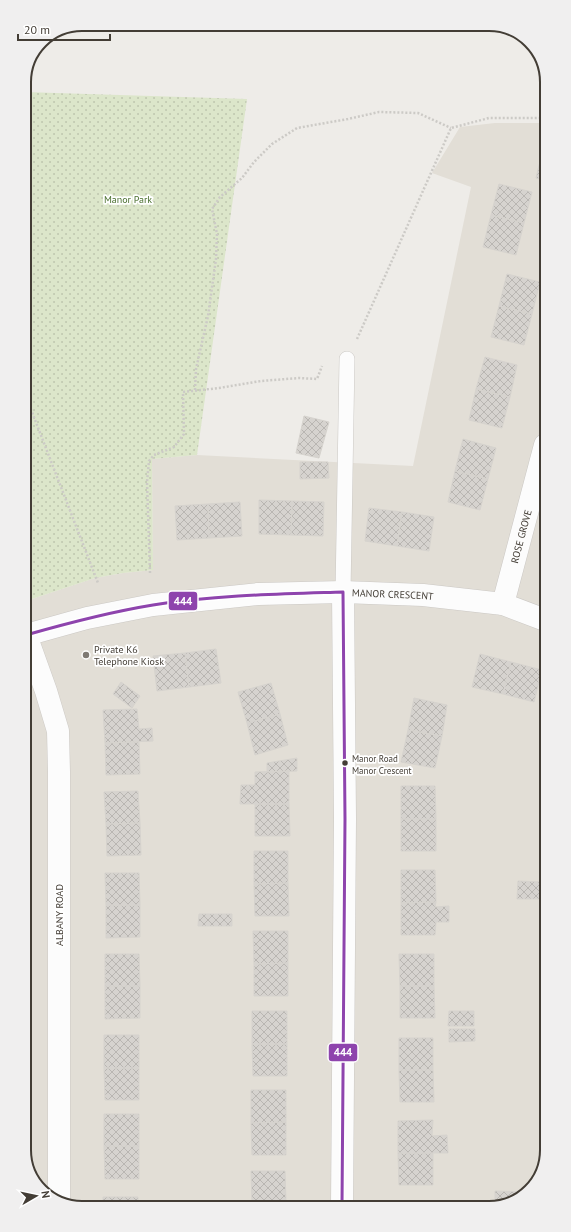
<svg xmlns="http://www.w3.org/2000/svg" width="571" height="1232" font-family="'PT Sans',sans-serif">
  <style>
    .residential { fill: #e2ded6 }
    .grass { fill: url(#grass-dots) }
    .building { fill: url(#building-cross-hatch); stroke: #d6d3ce }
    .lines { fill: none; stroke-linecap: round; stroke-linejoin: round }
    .service-casing { stroke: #cbc8c4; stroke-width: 16 }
    .minor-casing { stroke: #cbc8c4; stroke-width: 23 }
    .path { stroke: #cccac6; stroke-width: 2.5; stroke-dasharray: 2 2; stroke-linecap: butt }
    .service { stroke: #fcfcfc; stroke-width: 15 }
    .minor { stroke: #fcfcfc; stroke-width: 22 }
    .bus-1-casing { stroke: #fff; stroke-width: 6 }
    .bus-1 { stroke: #8e44ad; stroke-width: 3 }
    .poi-dot { fill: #7f7a74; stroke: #fff; stroke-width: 1.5 }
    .bus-dot { fill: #433d35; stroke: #fff; stroke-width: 1.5 }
    .labels { text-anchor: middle; stroke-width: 3.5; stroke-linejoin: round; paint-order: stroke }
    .bus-label { font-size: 9px; fill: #433d35; stroke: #fff; text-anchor: start }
    .park-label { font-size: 10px; fill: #496f2e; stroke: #fff }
    .street-label { font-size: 10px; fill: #433d35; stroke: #fff }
    .poi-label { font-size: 10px; fill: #433d35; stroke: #fff; text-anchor: start }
    .rim { fill: none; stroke: #433d35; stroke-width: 2 }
    .line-badge { stroke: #fff; stroke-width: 1.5 }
    .badge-label { font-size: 11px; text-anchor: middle; font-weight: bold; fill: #fff }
  </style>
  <defs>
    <pattern id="grass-dots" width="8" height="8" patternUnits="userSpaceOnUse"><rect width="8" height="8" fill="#dce6ca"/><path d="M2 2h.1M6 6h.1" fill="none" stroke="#bec6ae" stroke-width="1.8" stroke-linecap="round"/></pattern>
    <pattern id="building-cross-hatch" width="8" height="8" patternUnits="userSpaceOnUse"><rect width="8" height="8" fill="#d6d3cf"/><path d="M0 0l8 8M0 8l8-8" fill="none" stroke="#b9b6b2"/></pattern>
  </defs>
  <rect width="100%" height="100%" fill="#eeece8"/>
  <!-- residential -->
  <path class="residential" d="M495 123H544L547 1150 537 1182 508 1205 78 1208 46 1196 27 1169 26 601 95 578 123 573 153 570 152 459 197 455 413 466 471 187 432 173 460 127Z"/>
  <!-- grass -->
  <path class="grass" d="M24 92 247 99 197 455 152 459 153 570 123 573 95 578 26 601Z"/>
  <!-- building -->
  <path class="building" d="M544 145V180L536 178Z
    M499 184 532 192 524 223 491 215Z
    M491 215 524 223 516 255 483 247Z
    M507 274 540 282 532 314 499 306Z
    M499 306 532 314 524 345 491 337Z
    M485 357 517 365 510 397 476 389Z
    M476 389 510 397 502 428 469 420Z
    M304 416 329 422 319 458 296 453Z
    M463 439 496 448 488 479 455 471Z
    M300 462H328L329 478 300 479Z
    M455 471 488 479 480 510 448 502Z
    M259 500 292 501 291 535 259 534Z
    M292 501 324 502 323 536 291 535Z
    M240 502 242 536 209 538 208 504Z
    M208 504 209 538 177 540 175 506Z
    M369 508 402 512 397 546 365 541Z
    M402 512 434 517 429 551 397 546Z
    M216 649 221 683 189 687 185 653Z
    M185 653 189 687 157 691 153 656Z
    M480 654 511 662 503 694 472 687Z
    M511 662 542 670 534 702 503 694Z
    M121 682 140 696 132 708 113 694Z
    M271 683 280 714 247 723 238 692Z
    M414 698 447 705 442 736 408 730Z
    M137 709 139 729 152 728 153 741 105 743 103 710Z
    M280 714 288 745 255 755 247 723Z
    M408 730 442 736 435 768 401 762Z
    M139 742 140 774 106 775 105 743Z
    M297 758V771L267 772V763Z
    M289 771V804H240L241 785H255V772Z
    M401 786H435L436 819H401Z
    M138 791 140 823 106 824 104 792Z
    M255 804H289L290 836H255Z
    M401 819H436V851H401Z
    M140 823 141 855 107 856 106 824Z
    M254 851H288V883L254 884Z
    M401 870H435L436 902 401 903Z
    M105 873H139L140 905H106Z
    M518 881 541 882V899H517Z
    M288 883 289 916H255L254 884Z
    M436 902 435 907 449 906V922H436L435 935H401V903Z
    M106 905H140V937L106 938Z
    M199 914H232V926H198Z
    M253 931H288V963L254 964Z
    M105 954H139L140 986H105Z
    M399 954H434V986H400Z
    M288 963V996H254V964Z
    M105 986H140V1018L105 1019Z
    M400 986H434L435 1018H400Z
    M252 1011H287V1044H252Z
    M449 1011H474V1026H448Z
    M449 1029H475V1041L449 1042Z
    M104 1035H139V1068H104Z
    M399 1038H433V1070H399Z
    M252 1044H287V1076H253Z
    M104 1068H139V1100H105Z
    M399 1070H433L434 1102H400Z
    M251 1090H286V1122L251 1123Z
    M104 1114H139V1146H104Z
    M433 1120 432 1136 447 1135 448 1153H398V1121Z
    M286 1122V1155H252L251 1123Z
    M104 1146H139V1179H105Z
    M398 1153H433V1185H399Z
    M251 1171H285L286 1203H252Z
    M495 1191 525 1192 508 1205H495Z
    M103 1197H138V1207L103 1208Z
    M252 1203H286V1206L252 1207Z
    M397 1204H432V1205L397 1206Z"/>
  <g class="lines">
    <defs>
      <path id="service" d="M343 592 347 359"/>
      <g id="minor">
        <path id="s1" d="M503 604 545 445"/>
        <path d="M26 635 46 691 58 731 59 772V1201"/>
        <path id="s2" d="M26 635 87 618 153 605 258 594 343 592 423 595 503 604 545 620"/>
        <path d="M342 1206 345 819 343 592"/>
      </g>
    </defs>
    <!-- service casing -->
    <use href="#service" class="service-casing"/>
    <!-- minor casing -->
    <use href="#minor" class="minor-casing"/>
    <!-- path -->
    <path class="path" d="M357 339 451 128 489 118H544
      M195 390 196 369 208 316 216 259 217 234 212 209 220 197 242 178 254 162 272 144 297 128 348 119 379 112 418 113 451 128
      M25 394 98 583
      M150 573 147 482 149 461 154 455 174 447 184 434 183 392 219 388 261 381 299 378 317 379 322 366"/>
    <!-- service -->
    <use href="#service" class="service"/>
    <!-- minor -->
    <use href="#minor" class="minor"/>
    <defs>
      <path id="bus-1" d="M26 635C68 623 110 612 153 605 216 595 279 594 343 592
        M342 1206 345 819 343 592"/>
    </defs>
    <!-- bus-1 casing -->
    <use href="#bus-1" class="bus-1-casing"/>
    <!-- bus-1 -->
    <use href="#bus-1" class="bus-1"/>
  </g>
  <!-- markers -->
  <circle class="poi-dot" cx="86" cy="655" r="4"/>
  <circle class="bus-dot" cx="345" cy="763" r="3.5"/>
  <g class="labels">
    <!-- bus labels -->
    <g class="bus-label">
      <text x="352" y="762">Manor Road<tspan x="352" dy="12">Manor Crescent</tspan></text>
    </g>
    <!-- park labels -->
    <g class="park-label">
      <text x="128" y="203">Manor Park</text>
    </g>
    <!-- street labels -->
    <g class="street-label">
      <text dy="4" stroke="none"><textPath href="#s1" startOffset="70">ROSE GROVE</textPath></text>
      <text dy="4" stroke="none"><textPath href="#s2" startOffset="371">MANOR CRESCENT</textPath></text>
      <text transform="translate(59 915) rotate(-90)" y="4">ALBANY ROAD</text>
    </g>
    <!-- poi labels -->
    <g class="poi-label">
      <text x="94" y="653">Private K6<tspan x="94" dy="12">Telephone Kiosk</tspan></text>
    </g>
  </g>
  <!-- crop -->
  <path d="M0 0H571V1232H0ZM82 31H489A51 51 0 0 1 540 82V1150A51 51 0 0 1 489 1201H82A51 51 0 0 1 31 1150V82A51 51 0 0 1 82 31Z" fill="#f0efef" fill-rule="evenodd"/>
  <path class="rim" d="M82 31H489A51 51 0 0 1 540 82V1150A51 51 0 0 1 489 1201H82A51 51 0 0 1 31 1150V82A51 51 0 0 1 82 31Z"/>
  <g class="line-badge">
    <rect x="168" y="591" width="30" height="20" rx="4" fill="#8e44ad"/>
    <rect x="328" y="1043" width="30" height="19" rx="4" fill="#8e44ad"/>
  </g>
  <g class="badge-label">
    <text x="183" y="605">444</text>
    <text x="343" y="1056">444</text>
  </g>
  <!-- north arrow -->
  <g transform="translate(36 1196) rotate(81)" stroke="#ffffff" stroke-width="3" paint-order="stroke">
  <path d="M0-3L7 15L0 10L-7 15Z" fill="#433d35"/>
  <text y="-6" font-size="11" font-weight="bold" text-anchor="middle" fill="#433d35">N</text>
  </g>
  <!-- scale -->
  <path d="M18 34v6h92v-6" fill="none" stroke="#433d35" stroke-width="2"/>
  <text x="24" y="34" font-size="12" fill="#433d35" stroke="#ffffff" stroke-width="3" paint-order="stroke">20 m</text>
</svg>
